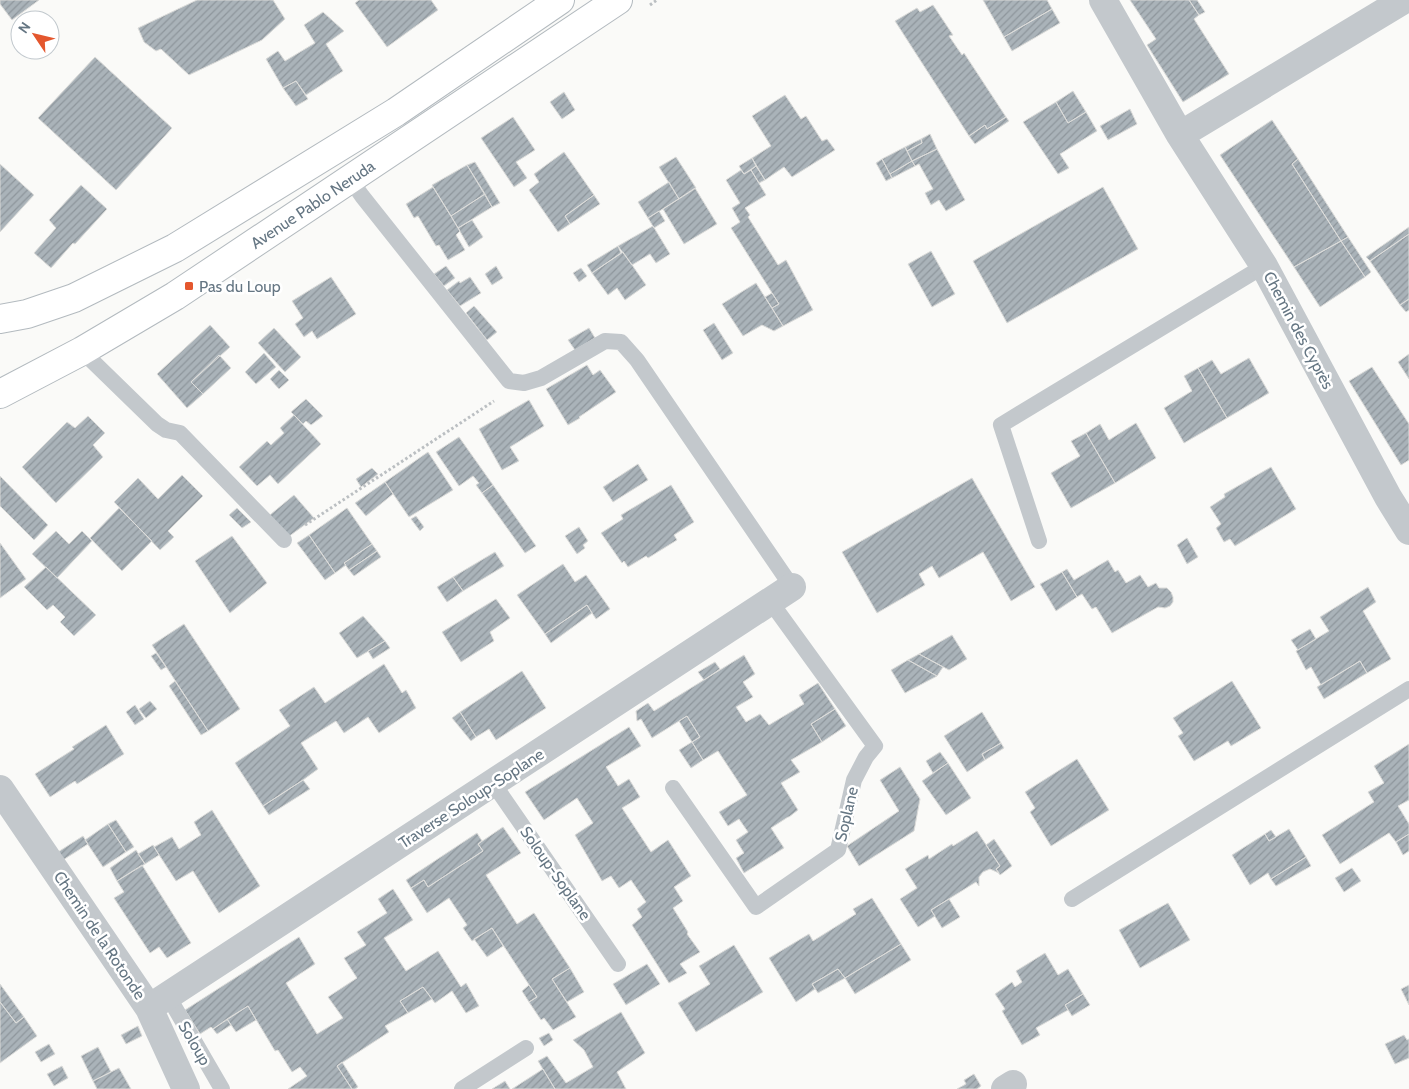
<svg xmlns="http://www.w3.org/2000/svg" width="1409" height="1089" font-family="Cabin,sans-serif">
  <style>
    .building { fill: url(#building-hatch); stroke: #dcdcda }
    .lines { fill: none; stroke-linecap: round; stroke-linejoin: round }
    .secondary-casing { stroke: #b3babf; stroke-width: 30 }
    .path { stroke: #bbbfc2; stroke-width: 3; stroke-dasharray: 2.5 2.5; stroke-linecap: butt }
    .lane { stroke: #c3c8cc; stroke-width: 16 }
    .street { stroke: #c3c8cc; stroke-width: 28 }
    .secondary { stroke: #fff; stroke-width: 28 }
    .poi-dot { fill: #e4572e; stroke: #fff; stroke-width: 2 }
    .labels { text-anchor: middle; stroke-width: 5; stroke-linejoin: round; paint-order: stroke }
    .street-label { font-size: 16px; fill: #657683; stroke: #fff }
    .poi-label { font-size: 16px; fill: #657683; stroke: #fff; text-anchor: start }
  </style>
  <defs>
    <pattern id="building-hatch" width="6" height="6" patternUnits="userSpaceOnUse" patternTransform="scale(1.25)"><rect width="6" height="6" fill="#aab3b9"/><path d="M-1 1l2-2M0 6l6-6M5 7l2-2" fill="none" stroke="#8e969c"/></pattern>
  </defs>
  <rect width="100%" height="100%" fill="#fafaf8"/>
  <!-- building -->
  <path class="building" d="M0 0H39L12 20 0 4Z
    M197 0H273L285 19 262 40 189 75 161 49 156 51 144 42 138 28Z
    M359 0H431L438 10 387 47 355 3Z
    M983 0H1047L1052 9 1004 37Z
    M1130 0H1189L1199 15 1194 19 1229 74 1183 102 1147 45 1156 39Z
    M1189 0H1197L1205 12 1199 15Z
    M933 5 953 35 949 36 962 55 964 53 1006 117 987 129 985 125 969 136 895 21 917 8 920 12Z
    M1052 9 1060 23 1012 51 1004 37Z
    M323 12 344 31 326 44 343 71 306 95 296 81 283 88 266 59 278 51 285 61 315 43 304 25Z
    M95 57 172 128 116 190 38 118Z
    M296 81 308 99 296 106 283 88Z
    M1073 91 1086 112 1068 123 1056 102Z
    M564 92 575 110 562 119 550 102Z
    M785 95 801 119 806 116 822 141 827 139 835 150 792 177 784 167 765 180 752 158 771 146 752 116Z
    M1056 102 1068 123 1086 112 1097 131 1060 154 1069 168 1058 174 1023 122Z
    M1130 109 1137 124 1108 140 1100 126Z
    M513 117 535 150 516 162 527 178 514 187 481 138Z
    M1006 117 1009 121 975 144 969 136 985 125 987 129Z
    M1272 120 1298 159 1292 164 1341 241 1294 267 1220 155Z
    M930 134 937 149 912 161 907 151 922 143 921 139Z
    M921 139 922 143 907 151 905 147Z
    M905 147 912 161 890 174 882 159Z
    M937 149 965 200 946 211 939 200 931 205 925 193 933 189 919 164 915 166 912 161Z
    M564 152 594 195 565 216 570 224 558 232 529 190 539 182 534 174Z
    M676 157 696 188 679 199 659 167Z
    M752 158 756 166 744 174 739 166Z
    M882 159 892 178 886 181 876 163Z
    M1298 159 1348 237 1341 241 1292 164Z
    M912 161 915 166 892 178 890 174Z
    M475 162 500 203 492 207 467 165Z
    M0 164 34 195 0 232Z
    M467 165 485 194 451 216 432 185Z
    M756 166 765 180 759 183 751 170Z
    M741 170 744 174 751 170 766 195 745 208 750 215 748 217 778 265 786 260 813 310 783 326 772 308 779 304 731 228 740 222 732 208 740 203 726 180Z
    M669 182 679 199 648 218 638 202Z
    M81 185 107 209 75 244 73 243 51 268 34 253 56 228 49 220Z
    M433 187 460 231 456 235 465 250 448 260 439 245 436 246 418 216 414 218 406 204Z
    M1103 187 1138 249 1007 323 973 261Z
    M695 188 717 224 684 244 663 209Z
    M485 194 492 207 458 228 451 216Z
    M594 195 600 204 570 224 565 216Z
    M659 211 665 221 654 228 648 218Z
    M472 220 483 237 469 247 458 228Z
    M653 226 670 254 656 263 650 254 632 265 618 246Z
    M1409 227V234L1370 261 1366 257Z
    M1409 234V299L1400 305 1370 261Z
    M1348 237 1371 272 1365 277 1341 241Z
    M1341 241 1365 277 1320 307 1294 267Z
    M618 246 621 253 592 273 587 265Z
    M931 251 955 294 932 307 908 264Z
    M623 252 646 285 625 300 617 288 608 295 592 273Z
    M446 266 455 278 444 286 434 274Z
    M496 266 503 278 492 285 485 274Z
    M581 268 587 276 579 282 573 273Z
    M331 277 356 314 317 339 312 331 304 337 295 324 303 318 292 301Z
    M470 277 481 293 460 306 447 290 459 281 460 283Z
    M756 283 783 326 774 331 762 325 743 336 722 304Z
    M772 293 779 304 772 308 765 297Z
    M1409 299V310L1406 312 1400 305Z
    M474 306 497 332 487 340 466 313Z
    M714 323 733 353 722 360 703 330Z
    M210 325 230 347 191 382 203 394 187 408 157 374Z
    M274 328 301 357 285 372 258 343Z
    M589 328 595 338 575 350 568 340Z
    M264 353 276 367 256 384 245 372Z
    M1409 354V379L1398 362Z
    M219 355 231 368 203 394 191 382Z
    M1249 358 1269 393 1227 418 1198 368 1212 360 1221 374Z
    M587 365 593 375 600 370 616 392 579 417 580 418 568 425 546 389Z
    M1372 367 1409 424V460L1401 465 1349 381Z
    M1198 368 1227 418 1184 443 1164 408 1192 391 1184 376Z
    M279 370 289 380 279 389 270 379Z
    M306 399 323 416 311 425 306 421 303 424 291 412Z
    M529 400 544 426 510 447 519 461 502 470 479 429Z
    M294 415 321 444 278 484 270 475 257 486 239 467 267 441 271 445 284 433 280 428Z
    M88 416 105 433 93 445 103 457 56 503 22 467 67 422 75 428Z
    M1136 423 1156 458 1115 483 1086 433 1100 424 1109 440Z
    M1086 433 1115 483 1071 508 1051 473 1080 456 1071 441Z
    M459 437 493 485 482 493 476 485 479 483 473 476 459 486 436 452Z
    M428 452 453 490 409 517 385 482Z
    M638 464 648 480 613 502 603 487Z
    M1271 467 1296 509 1235 546 1230 539 1224 542 1216 528 1221 524 1210 507 1225 497 1224 494Z
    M372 468 378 474 361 487 356 479Z
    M182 475 203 496 168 531 174 537 160 550 114 502 138 478 158 499Z
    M0 476 48 525 34 540 0 506Z
    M972 478 1035 587 1011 601 983 552 939 578 932 566 919 574 925 585 877 613 842 552Z
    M385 482 393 494 366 516 355 503Z
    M493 485 536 546 525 553 482 493Z
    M671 485 694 522 674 535 677 540 648 558 646 556 628 567 624 561 622 563 601 533 623 519 621 515Z
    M294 495 314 518 284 540 265 519Z
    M119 508 152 541 122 571 90 538Z
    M237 508 251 522 242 528 229 515Z
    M347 508 372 544 344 563 346 565 335 573 309 535Z
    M416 516 424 527 420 531 411 519Z
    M579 527 588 541 583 545 585 548 577 554 565 536Z
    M56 531 69 544 82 531 92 541 57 578 32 554Z
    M309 535 335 573 325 580 297 543Z
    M232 536 267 583 230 613 195 561Z
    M1187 538 1198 557 1187 564 1177 545Z
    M0 543 26 579 0 598Z
    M372 544 377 551 349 570 344 563Z
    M377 551 381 557 354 576 349 570Z
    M495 552 504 566 463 591 453 577Z
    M1108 560 1115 572 1118 570 1126 583 1140 575 1148 587 1156 583 1159 588H1167L1171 592 1173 597V602L1170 606 1165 608 1158 607 1112 633 1096 607 1092 609 1082 594 1077 597 1062 572 1067 569 1074 580Z
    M563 564 575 582 586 575 610 609 596 619 587 605 545 634 517 595Z
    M46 567 96 615 74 636 60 622 65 617 53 605 47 610 24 587Z
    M1062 572 1077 597 1056 611 1040 584Z
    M453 577 463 591 447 602 437 587Z
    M1368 587 1376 602 1363 611 1391 659 1367 673 1360 661 1321 685 1311 667 1306 670 1296 651 1329 631 1320 617Z
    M496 599 510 618 490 632 494 641 461 662 442 632Z
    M587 605 592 613 551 643 545 634Z
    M363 616 385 641 357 658 339 633Z
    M184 624 240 709 208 731 152 645Z
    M1310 629 1316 639 1298 650 1291 640Z
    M952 635 967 659 949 670 919 654Z
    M385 641 390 648 373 659 368 651Z
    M156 653 166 667 161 670 151 656Z
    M919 654 943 667 937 676 908 660Z
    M744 655 755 674 743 682 753 697 736 707 746 722 760 714 769 725 804 704 799 695 818 683 835 709 811 724 822 742 791 760 800 772 781 783 798 810 789 817H788L771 828 784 848 744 873 736 858 744 853 736 840 748 832 739 819 728 826 719 812 747 795 718 751 703 760 692 742 700 737 687 716 652 738 641 719 637 721 636 711 648 703 654 711Z
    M908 660 937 676 905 693 891 670Z
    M1360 661 1367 673 1324 699 1317 687Z
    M715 662 720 669 704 680 698 672Z
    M384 664 402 693 406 690 416 708 379 733 368 717 344 733 336 721 301 743 318 769 303 780 263 806 235 763 290 726 279 710 314 687 325 703Z
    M522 671 546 708 496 740 489 729 476 737 460 712Z
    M175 681 208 731 201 735 169 686Z
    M1232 681 1261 728 1231 746 1228 741 1194 761 1178 736 1183 733 1173 718Z
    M150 701 157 709 146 718 139 709Z
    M135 705 144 719 135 725 126 712Z
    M835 709 846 726 822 742 811 724Z
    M460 712 476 737 471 741 452 718Z
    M982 712 1001 743 982 754 985 760 967 772 944 736Z
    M687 716 700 737 692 742 679 721Z
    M106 725 124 754 77 784 75 781 50 797 35 774 74 749 72 747Z
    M629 727 641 746 606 767 618 786 629 779 640 797 622 808 651 852 668 840 691 876 674 887 683 901 673 908 688 932 687 934 700 952 680 964 687 973 669 983 632 925 642 917 637 909 646 902 631 880 619 888 611 876 602 881 575 835 593 823 577 798 544 820 525 792Z
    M692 742 703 760 691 768 679 750Z
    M1001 743 1004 748 985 760 982 754Z
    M1409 744V800L1398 806 1409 824V834L1396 842 1389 833 1340 864 1322 835 1374 802 1368 792 1384 783 1374 766Z
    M940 752 948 763 933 773 926 761Z
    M1077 759 1109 810 1051 846 1030 812 1035 808 1025 792Z
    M948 763 971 798 946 815 922 781Z
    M900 767 920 799 914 831 859 866 847 846 899 811 880 780Z
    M303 780 310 789 269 815 263 806Z
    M212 810 260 886 219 913 193 871 176 881 154 847 172 837 179 849 201 835 194 822Z
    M116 820 134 847 126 852 108 824Z
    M108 824 126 852 103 867 85 840Z
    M503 827 521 853 486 875 517 924 534 913 570 968 552 979 576 1017 553 1030 544 1018 541 1020 529 1002 537 997 492 928 472 941 463 928 467 925 449 898 427 913 411 888 424 880 428 887 483 851 478 844Z
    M1289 829 1306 857 1271 879 1268 873 1250 885 1232 855 1265 834 1269 841Z
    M1271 830 1276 837 1269 841 1265 834Z
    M977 831 1000 866 996 869 999 873 990 869 983 872 979 877V886L976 882 931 910 935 916 918 927 900 899 917 888 905 869 928 855 929 859 952 844 953 846Z
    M477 833 482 841 478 844 483 851 428 887 424 880 411 888 406 880Z
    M1409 834V851L1403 855 1396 842Z
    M83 836 88 844 63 860 58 852Z
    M994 839 1012 866 1000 875 996 869 1000 866 986 845Z
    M153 845 159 855 145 864 138 854Z
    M136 850 145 864 117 881 110 868Z
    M1306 857 1311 866 1276 886 1271 879Z
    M142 865 191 943 167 958 159 947 150 953 114 898 124 892 117 881Z
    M1352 868 1361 881 1344 892 1335 878Z
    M393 889 413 920 384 938 406 971 438 951 461 987 466 983 479 1006 466 1013 452 991 435 1003 423 987 400 1001 408 1013 385 1026 389 1032 337 1066 352 1089H288L307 1076 300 1067 292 1072 278 1050 275 1051 248 1006 213 1029 211 1027 200 1034 185 1010 299 937 315 964 286 983 317 1034 343 1018 328 997 357 978 344 958 366 945 357 932 387 913 378 899Z
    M872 898 901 944 845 978 838 969 812 984 815 989 796 1002 769 958 809 934 813 941 856 914 853 909Z
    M949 899 960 917 942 928 931 910Z
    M1168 903 1190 940 1140 968 1119 930Z
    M492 928 503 946 487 957 474 939Z
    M901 944 911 960 855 994 845 978Z
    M734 945 763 992 696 1032 678 1003 710 984 699 966Z
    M1045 953 1058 975 1068 969 1083 994 1065 1005 1068 1010 1036 1028 1040 1035 1022 1045 1002 1011 1005 1009 995 994 1012 982 1015 987 1022 982 1016 971Z
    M647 964 660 984 626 1005 613 984Z
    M570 968 584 992 567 1002 552 979Z
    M838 969 845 978 818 993 812 984Z
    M0 984 24 1017 16 1023 0 1002Z
    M529 985 537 997 529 1002 522 991Z
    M1409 985V1005L1401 989Z
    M423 987 432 999 408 1013 400 1001Z
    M1083 994 1090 1005 1072 1016 1065 1005Z
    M0 1002 16 1023 24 1017 37 1036 0 1063Z
    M248 1006 256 1020 236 1032 227 1019Z
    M621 1012 645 1053 617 1072 626 1089H555L538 1061 547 1056 566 1083 593 1067 584 1050 573 1040Z
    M227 1019 231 1025 217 1034 213 1029Z
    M138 1026 142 1036 126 1044 121 1035Z
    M549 1033 553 1040 544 1046 539 1038Z
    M1404 1035 1407 1040 1409 1039V1058L1395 1064 1385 1044Z
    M49 1044 55 1054 41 1062 35 1052Z
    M98 1047 111 1072 93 1081 81 1056Z
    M342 1062 358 1087 355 1089H352L337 1066Z
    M62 1066 68 1078 54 1086 47 1074Z
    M119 1068 131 1089H97L93 1081Z
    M543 1069 555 1089H512Z
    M974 1074 981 1086 977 1089H957L966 1084 964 1080Z
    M505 1081 510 1089H492Z"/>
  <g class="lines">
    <defs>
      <g id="secondary">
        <path d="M0 319 27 314 74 298 175 248 396 112 560 0"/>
        <path id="s1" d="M0 394 82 351 175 296 618 0"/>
      </g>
    </defs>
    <!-- secondary casing -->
    <use href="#secondary" class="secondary-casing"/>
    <!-- path -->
    <path class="path" d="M650 5 657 0
      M305 525 494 401"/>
    <!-- lane -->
    <path class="lane" d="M350 179 362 196 509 381 524 383 541 378 605 341 621 342 637 360 792 587
      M82 351 157 424 166 430 180 433 284 540
      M1039 541 1001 425 1264 266
      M493 783 618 964
      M673 788 756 907 838 850 854 780 866 757 875 746 770 601
      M1072 899 1409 689
      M168 996 222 1089
      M462 1089 526 1048"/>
    <!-- street -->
    <path class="street" d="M1103 0 1180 135 1264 266 1388 497 1409 531
      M1180 135 1404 0
      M0 789 149 1008 186 1089
      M149 1008 792 587
      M1005 1089 1013 1084"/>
    <!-- secondary -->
    <use href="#secondary" class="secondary"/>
  </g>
  <!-- markers -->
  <rect class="poi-dot" x="184" y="281" width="10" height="10" rx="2.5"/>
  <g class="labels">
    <!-- street labels -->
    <g class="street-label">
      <text dy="6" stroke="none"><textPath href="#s1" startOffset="366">Avenue Pablo Neruda</textPath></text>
      <text transform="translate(1299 330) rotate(62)" y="6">Chemin des Cyprès</text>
      <text transform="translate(471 798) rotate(-33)" y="6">Traverse Soloup-Soplane</text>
      <text transform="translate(846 814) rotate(-77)" y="6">Soplane</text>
      <text transform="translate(556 873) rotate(55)" y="6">Soloup-Soplane</text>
      <text transform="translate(100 935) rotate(56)" y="6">Chemin de la Rotonde</text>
      <text transform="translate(195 1043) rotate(60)" y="6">Soloup</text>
    </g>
    <!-- poi labels -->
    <g class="poi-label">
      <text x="199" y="292">Pas du Loup</text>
    </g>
  </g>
  <!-- north arrow -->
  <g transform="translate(35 35) rotate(305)"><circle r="24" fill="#ffffff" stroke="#c1c8cd"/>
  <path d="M0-4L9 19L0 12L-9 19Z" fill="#e4572e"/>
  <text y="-8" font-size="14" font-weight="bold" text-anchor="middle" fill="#657683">N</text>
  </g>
</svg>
